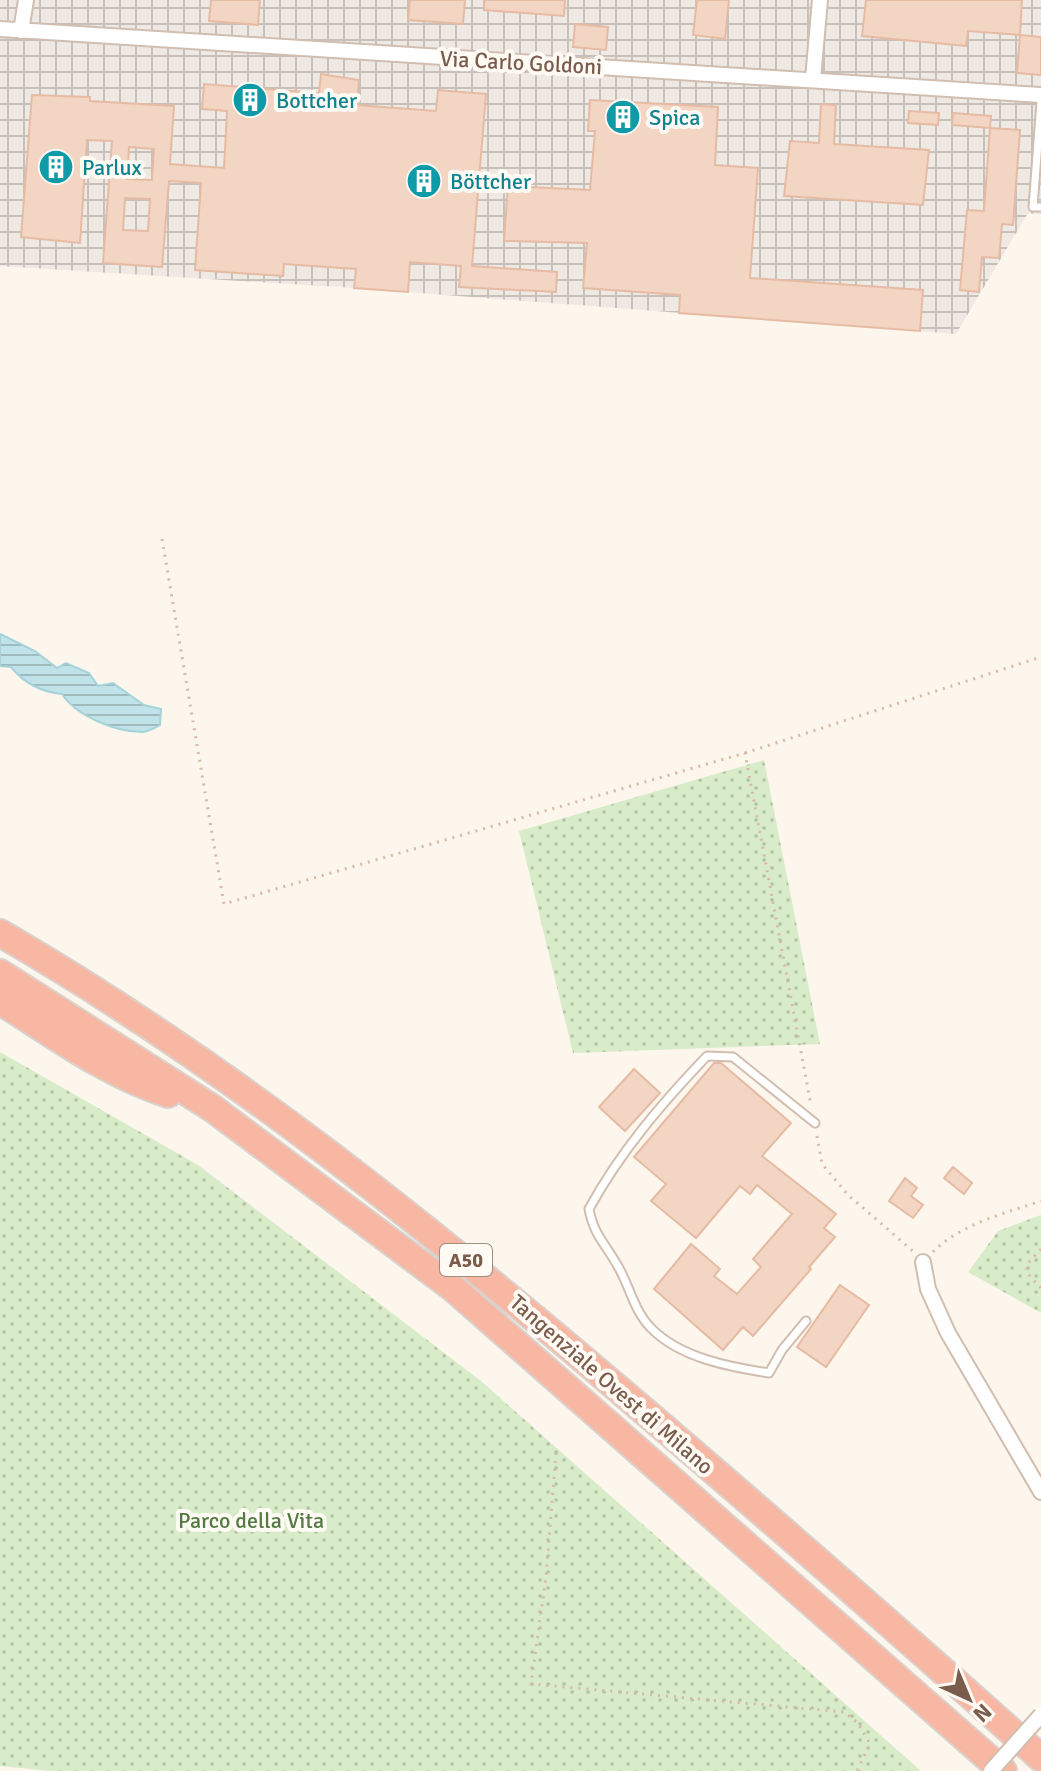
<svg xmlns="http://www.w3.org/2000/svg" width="1041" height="1771" font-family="Signika,sans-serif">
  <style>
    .industrial { fill: url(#industrial-grid) }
    .grass { fill: url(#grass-dots) }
    .water { fill: url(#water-rules); stroke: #a5d3da; stroke-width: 2 }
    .building { fill: #f3d5c3; stroke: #e6bba3; stroke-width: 2; fill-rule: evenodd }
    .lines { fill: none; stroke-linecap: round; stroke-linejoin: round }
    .lane-casing { stroke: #d1beb0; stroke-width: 11 }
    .street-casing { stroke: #d1beb0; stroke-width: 18 }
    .highway-casing { stroke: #dad1cd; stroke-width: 30 }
    .path { stroke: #d9b8a5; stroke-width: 3; stroke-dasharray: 2 6; stroke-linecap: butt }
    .lane { stroke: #fff; stroke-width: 7 }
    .street { stroke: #fff; stroke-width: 14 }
    .highway { stroke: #f7b7a3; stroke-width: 26 }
    .street-bridge-casing { stroke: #d1beb0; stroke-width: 18; stroke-linecap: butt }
    .street-bridge { stroke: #fff; stroke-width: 14 }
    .labels { text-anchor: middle; stroke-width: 8; stroke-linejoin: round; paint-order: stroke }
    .shield { fill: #fffaf3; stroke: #a28b7f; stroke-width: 2 }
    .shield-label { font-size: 20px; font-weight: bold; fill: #7a5c4d }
    .street-label { font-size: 22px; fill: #7a5c4d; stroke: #fffaf3 }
    .culture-label { font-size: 22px; fill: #0d838f; stroke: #fffaf3; text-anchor: start }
    .park-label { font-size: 22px; fill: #537a41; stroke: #fffaf3 }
  </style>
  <defs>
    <pattern id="industrial-grid" width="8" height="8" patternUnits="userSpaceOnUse" patternTransform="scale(2)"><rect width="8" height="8" fill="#efe9e4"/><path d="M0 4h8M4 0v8" fill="none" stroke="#c7c0bb"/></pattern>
    <pattern id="grass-dots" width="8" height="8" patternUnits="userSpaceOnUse" patternTransform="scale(2)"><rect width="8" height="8" fill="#d8ecc9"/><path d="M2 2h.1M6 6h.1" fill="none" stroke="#b4c2a5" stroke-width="1.8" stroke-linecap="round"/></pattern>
    <pattern id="water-rules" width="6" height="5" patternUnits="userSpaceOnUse" patternTransform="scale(2)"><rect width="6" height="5" fill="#bfe3e8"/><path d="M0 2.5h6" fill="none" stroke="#a0bbbe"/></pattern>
  </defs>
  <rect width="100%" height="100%" fill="#fdf6ec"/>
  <!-- industrial -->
  <path class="industrial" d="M0 0H1041V215L1028 213 956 334 354 288 0 266Z"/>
  <!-- grass -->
  <path class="grass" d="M764 760 820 1044 573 1053 519 831Z
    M0 1052 198 1165 481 1381 921 1771H51L0 1766Z
    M1041 1215V1313L968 1272 998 1231Z"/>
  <!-- water -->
  <path class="water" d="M0 634 35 651 57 668 66 663 89 673 98 686 113 683 144 705 161 709 160 725C155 728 148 732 142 732 116 732 76 716 62 694 41 692 24 683 11 667L0 666Z"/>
  <!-- building -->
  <path class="building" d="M211 0H260L258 25 209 21Z
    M410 0H465L463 24 408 20Z
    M484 0H565L564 16 484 10Z
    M697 0H729L725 39 693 35Z
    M866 0H1022L1020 35 968 31 966 46 862 36Z
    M575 24 608 27 606 50 573 47Z
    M1020 35 1041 37V75L1017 73Z
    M321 74 359 80 357 105 436 111 438 90 486 94 472 266 557 272 556 292 459 287 461 266 410 262 408 292 354 288 356 269 284 264 283 276 195 270 201 183 169 181 162 267 103 263 112 141 87 140 80 243 21 237 32 95 90 97V101L174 106 170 164 224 168 227 111 202 109 204 84 319 93ZM129 147 154 149 152 180 127 179ZM125 198 150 199 148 231 123 230Z
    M590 100 718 107 715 165 758 168 750 278 923 290 920 331 679 313 680 295 583 288 587 243 504 241 508 186 590 190 595 131H588Z
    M821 104 836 105 834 144 929 150 923 205 784 196 790 141 819 143Z
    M909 111 939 113 938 125 908 123Z
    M953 113 991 116 990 128 952 125Z
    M990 128 1020 130 1013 225 1002 224 999 258 982 257 979 292 960 290 967 210 984 211Z
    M714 1063H721L791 1123 762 1156 836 1214 824 1228 835 1237 809 1267 811 1269 753 1336 743 1327 723 1350 654 1289 691 1244 720 1269 714 1276 737 1294 761 1267 753 1259 792 1214 757 1185 750 1194 740 1186 696 1238 651 1201 666 1184 634 1157Z
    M634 1069 660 1093 625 1131 599 1107Z
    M953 1167 972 1183 964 1194 944 1178Z
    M905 1178 917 1188 911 1196 923 1205 913 1218 889 1201Z
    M840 1285 869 1305 826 1367 797 1347Z"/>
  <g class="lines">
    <defs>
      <path id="lane" d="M1041 102 1033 207H1041
        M806 1321 782 1350 769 1373C730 1367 680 1358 651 1328 633 1310 629 1283 616 1263 604 1242 594 1235 589 1209 620 1152 662 1103 707 1056L733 1057 815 1123"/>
      <path id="street" d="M0 29 1041 95
        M21 31 26 0
        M813 79 820 0
        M923 1262 928 1289 948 1333 1041 1492"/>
      <path id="highway" d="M0 933C226 1064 425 1224 623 1393 764 1513 903 1635 1041 1758
        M0 973 212 1108 453 1288 1003 1771
        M0 1001C53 1034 108 1075 168 1094"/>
    </defs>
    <!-- lane casing -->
    <use href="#lane" class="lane-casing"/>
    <!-- street casing -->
    <use href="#street" class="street-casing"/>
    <!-- highway casing -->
    <use href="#highway" class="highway-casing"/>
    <!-- path -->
    <path class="path" d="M162 539 224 904 745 753 811 1105
      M745 753 1041 657
      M817 1136 822 1164 848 1195 914 1252
      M1041 1249 1027 1264V1273L1041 1288
      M933 1252C960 1224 1006 1213 1041 1201
      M556 1453 546 1577 531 1684 844 1712 858 1723 870 1744 857 1771"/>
    <!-- lane -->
    <use href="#lane" class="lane"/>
    <!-- street -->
    <use href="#street" class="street"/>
    <!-- highway -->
    <use href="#highway" class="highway"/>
    <defs>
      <path id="street-bridge" d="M991 1771 1041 1715"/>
    </defs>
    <!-- street-bridge casing -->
    <use href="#street-bridge" class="street-bridge-casing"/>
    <!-- street-bridge -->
    <use href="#street-bridge" class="street-bridge"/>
  </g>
  <!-- icons -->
  <defs>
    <symbol id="building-disc" viewBox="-11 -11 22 22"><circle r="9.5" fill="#0f9aa8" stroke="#fffaf3"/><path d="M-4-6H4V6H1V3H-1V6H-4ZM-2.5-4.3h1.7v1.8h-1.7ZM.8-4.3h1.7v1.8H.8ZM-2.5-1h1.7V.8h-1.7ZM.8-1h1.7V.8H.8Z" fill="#fff"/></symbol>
  </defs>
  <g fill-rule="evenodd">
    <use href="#building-disc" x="230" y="80" width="40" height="40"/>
    <use href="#building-disc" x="603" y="97" width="40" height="40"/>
    <use href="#building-disc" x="36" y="147" width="40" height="40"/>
    <use href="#building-disc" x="404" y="161" width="40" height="40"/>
  </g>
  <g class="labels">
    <!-- shield labels -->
    <rect class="shield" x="440" y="1244" width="52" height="32" rx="6"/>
    <g class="shield-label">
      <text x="466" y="1267">A50</text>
    </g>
    <!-- street labels -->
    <g class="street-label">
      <text transform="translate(521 62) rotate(3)" y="8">Via Carlo Goldoni</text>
      <text transform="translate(612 1384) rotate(41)" y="8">Tangenziale Ovest di Milano</text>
    </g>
    <!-- culture labels -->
    <g class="culture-label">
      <text x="276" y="108">Bottcher</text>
      <text x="649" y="125">Spica</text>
      <text x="82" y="175">Parlux</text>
      <text x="450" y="189">Böttcher</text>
    </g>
    <!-- park labels -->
    <g class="park-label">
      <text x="251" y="1528">Parco della Vita</text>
    </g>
  </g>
  <!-- north arrow -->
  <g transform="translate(969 1699) rotate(136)" stroke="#fffaf3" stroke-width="6" paint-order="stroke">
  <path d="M0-6L14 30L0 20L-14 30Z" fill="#7a5c4d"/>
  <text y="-12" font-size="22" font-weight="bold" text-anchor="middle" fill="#7a5c4d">N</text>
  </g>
</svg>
